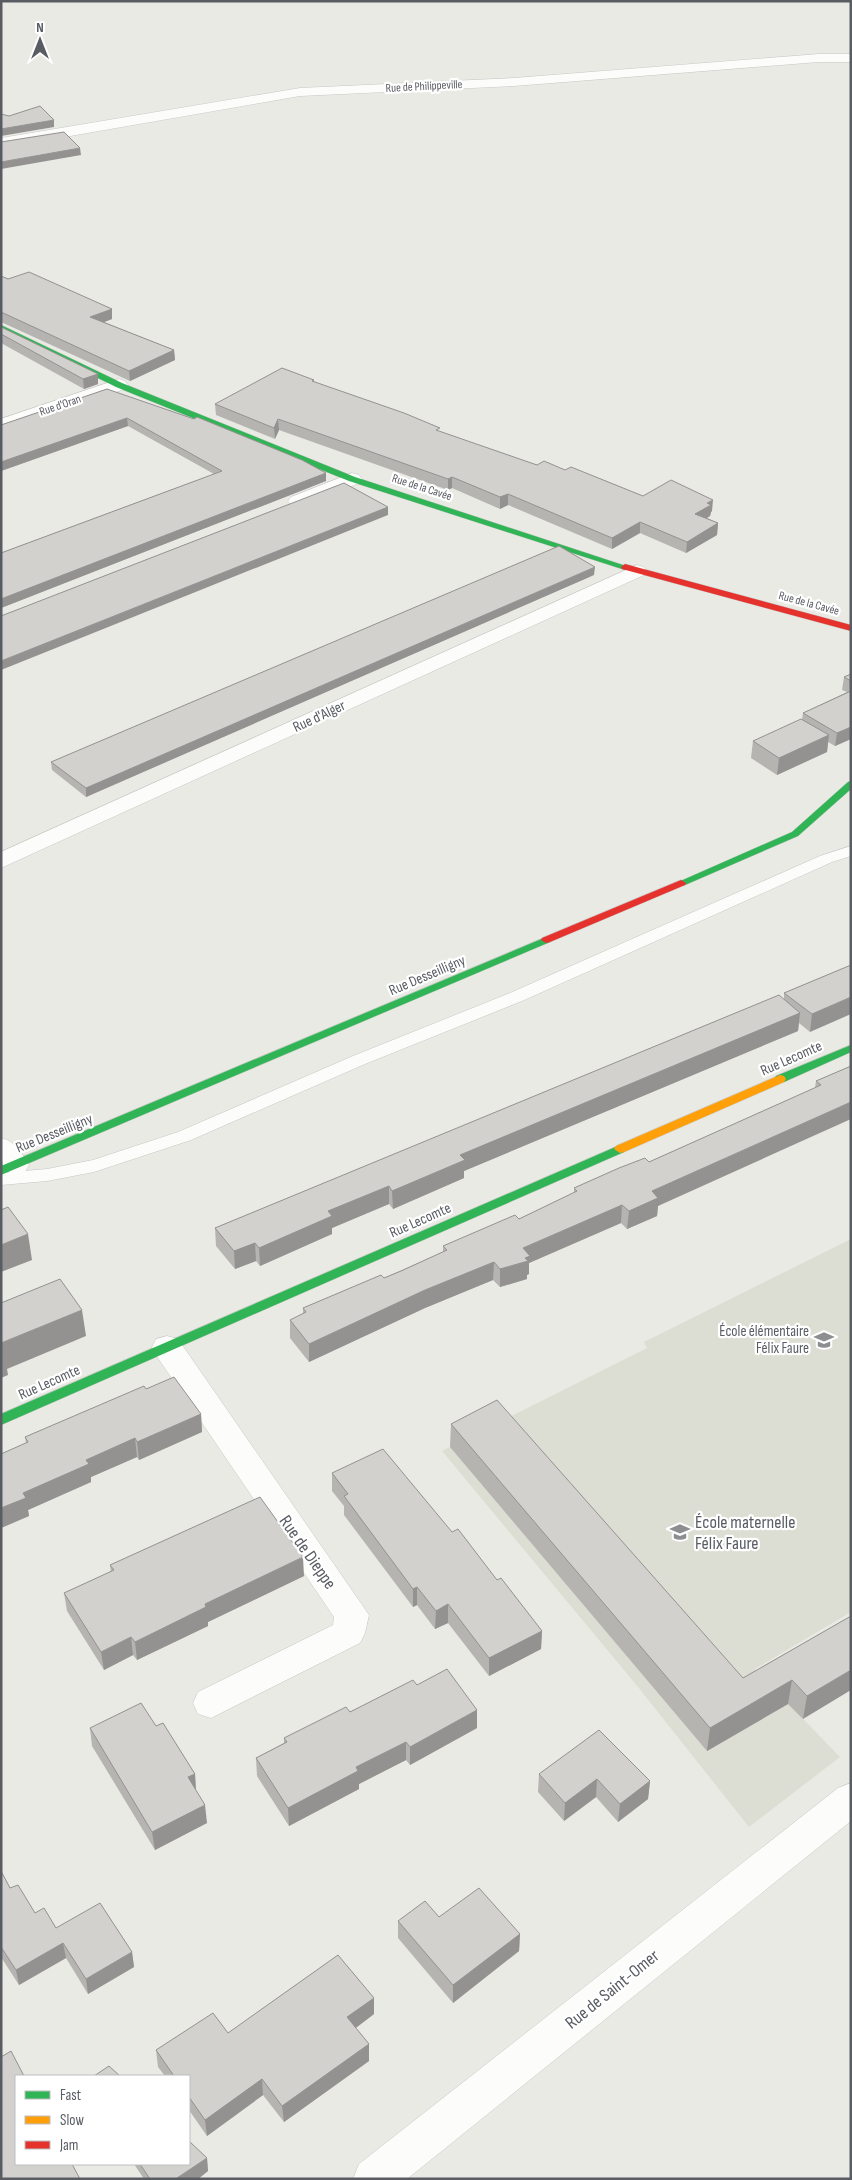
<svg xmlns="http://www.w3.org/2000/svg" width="852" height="2180" viewBox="0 0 852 2180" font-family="'Sofia Sans Condensed',sans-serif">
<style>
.education{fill:#ddded3}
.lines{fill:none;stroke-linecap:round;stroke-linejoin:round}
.lane-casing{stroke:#c6c6c5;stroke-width:1}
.street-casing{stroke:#c6c6c5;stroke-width:1}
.fast-casing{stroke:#c7c7c7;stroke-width:1}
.slow-casing{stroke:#c7c7c7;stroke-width:1}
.jam-casing{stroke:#c7c7c7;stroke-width:1}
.lane{fill:#fcfcfb;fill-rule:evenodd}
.street{fill:#fcfcfb;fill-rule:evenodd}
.fast{fill:#30b455;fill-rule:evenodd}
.slow{fill:#ff9f0a;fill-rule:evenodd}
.jam{fill:#e5322d;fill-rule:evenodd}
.wall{fill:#b5b4b1}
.shaded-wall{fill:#939290}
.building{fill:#d2d1ce;stroke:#939290}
.labels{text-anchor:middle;stroke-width:4.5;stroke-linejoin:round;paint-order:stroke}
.far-street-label{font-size:12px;fill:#595c63;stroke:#fff}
.street-label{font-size:15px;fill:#595c63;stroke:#fff}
.poi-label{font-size:15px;fill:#595c63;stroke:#fff;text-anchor:end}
.near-poi-label{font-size:18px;fill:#595c63;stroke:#fff;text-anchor:start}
.near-street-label{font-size:18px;fill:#595c63;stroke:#fff}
</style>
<rect width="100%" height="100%" fill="#eaeae4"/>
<path class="education" d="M851,1239V1612L755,1669L840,1757L749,1827L638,1687L442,1451L647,1348L644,1342Z"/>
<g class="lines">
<defs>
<path id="lane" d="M851,846V856L832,862L522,1001L365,1064L191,1140L94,1172L47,1181L1,1185V1173L47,1169L93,1160L178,1132L353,1056L510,993L820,856Z"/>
<g id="street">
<path d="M819,54H851V62H819L514,86L300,96L1,148V138L300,88L514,78Z"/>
<path d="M119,379L125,381L128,385L125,389L1,431V419Z"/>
<path d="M352,473L359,475L362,479L359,483L305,505H291L288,501L291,497Z"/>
<path d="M637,565L644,567L647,571L644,575L1,868V852Z"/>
<path d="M1,1138C15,1141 22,1153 29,1165L25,1172C0,1180 1,1158 1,1138Z"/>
<path d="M167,1336L178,1339L369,1615L365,1633L360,1643L211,1718L198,1714L193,1703L198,1692L333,1625L334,1617L156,1355L152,1347L156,1339Z"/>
<path d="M851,1783V1821L407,2179H353L359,2164L838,1788Z"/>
</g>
<g id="fast">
<path d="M1,325L122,383L355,477L629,567L625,570L622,569L349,481L116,387L1,330Z"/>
<path d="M851,781V789L798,836L685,885H677L676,883L792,832L848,782Z"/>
<path d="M546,937L551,940L550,942L1,1175V1166Z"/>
<path d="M851,1045V1052L784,1082H776L774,1079L776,1076Z"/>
<path d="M620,1145L624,1146L626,1149L624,1152L1,1425V1414Z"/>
</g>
<path id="slow" d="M780,1075L784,1076L786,1079L784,1082L624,1152L620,1153L614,1149L616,1146Z"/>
<g id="jam">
<path d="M625,564L851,625V631L622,569L621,567Z"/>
<path d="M681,880L686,883L685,885L550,942L546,943L541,940L542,938Z"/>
</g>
</defs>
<use href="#lane" class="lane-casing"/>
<use href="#street" class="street-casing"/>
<use href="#fast" class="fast-casing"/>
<use href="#slow" class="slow-casing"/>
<use href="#jam" class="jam-casing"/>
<use href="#lane" class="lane"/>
<use href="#street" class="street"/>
<use href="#fast" class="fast"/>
<use href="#slow" class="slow"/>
<use href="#jam" class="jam"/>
</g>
<g class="wall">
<path d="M1,276L112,319L104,322L174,350L175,360L130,381L1,322Z"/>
<path d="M1,327L98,374V384L84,389L1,343Z"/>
<path d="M314,380V382L440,432L537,465L565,470L643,496L712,511L711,512L710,516L707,518L718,523L717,535L686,553L640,533L612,549L508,505L500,509L452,488L448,490L279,430L275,439L216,415L215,404Z"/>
<path d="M107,389L326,481L1,608V553L214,474L128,426L1,471V425Z"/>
<path d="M594,575L86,797L52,770L51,762Z"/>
<path d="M851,674V739L835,746L828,742L827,752L777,775L751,758L753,741L802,720L803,713L847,692L842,690L844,677Z"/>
<path d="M851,965L810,1032L799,1023L798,1031L464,1171V1178L393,1209L389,1204L332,1228V1234L260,1266L256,1261L235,1269L216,1246L215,1228L784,999V993Z"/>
<path d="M851,1066L658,1206L657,1216L627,1229L621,1223L529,1263V1274L527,1275V1279L500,1287L493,1280L425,1308L309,1362L290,1338V1320L303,1314V1308L384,1278L443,1252V1246L519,1219L574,1193V1188L649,1162L815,1088L816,1081Z"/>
<path d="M146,1389L201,1414L202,1432L139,1460L137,1457L91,1477V1482L28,1510L29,1516L1,1528L26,1443L25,1437Z"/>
<path d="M451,1424L743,1678L851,1616L803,1719L788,1704L707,1751L450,1447Z"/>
<path d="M332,1473L452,1532L542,1631L541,1649L489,1676L448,1623L435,1629L417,1605L413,1607L344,1515V1506L332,1491Z"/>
<path d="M110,1565L304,1576L208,1622V1626L137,1660L133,1655L104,1670L67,1611L64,1593L111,1572Z"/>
<path d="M417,1685L477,1728L410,1765L406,1760L359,1784V1789L289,1826L257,1776L256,1758L284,1743V1738Z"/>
<path d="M156,1726L195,1774L196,1791L207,1823L155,1850L92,1746L90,1728Z"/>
<path d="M539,1774L650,1781L648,1799L618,1822L596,1797L564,1821L538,1792Z"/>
<path d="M1,1871L10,1888L35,1913L56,1928L132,1952L134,1967L88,1994L66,1958L19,1985L1,1957Z"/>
<path d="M439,1917L520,1934L519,1951L453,2003L398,1938V1921Z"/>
<path d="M374,2014L355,2028L369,2044V2061L284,2122L263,2095L207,2136L189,2110V2076H165L158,2067L156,2050L228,2033Z"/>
<path d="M207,2158L208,2171L198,2179H144L134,2164H189Z"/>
</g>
<g class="shaded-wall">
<path d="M54,120V127L1,136V129Z"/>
<path d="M80,148L81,155L1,169V162Z"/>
<path d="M112,309V319L91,327L90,317Z"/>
<path d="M174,350L175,360L130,381L129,371Z"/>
<path d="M98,374V384L84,389L83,379Z"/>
<path d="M127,418L128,426L1,471V462Z"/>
<path d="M278,419L279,430L275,439L274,428Z"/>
<path d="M326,473V481L1,608V599Z"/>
<path d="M452,477V488L448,490V479Z"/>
<path d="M508,494V505L500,509V497Z"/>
<path d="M713,500L712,511L711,512L710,516L694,525L695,514L707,503Z"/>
<path d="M388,507V515L1,670V661Z"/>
<path d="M640,522V533L612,549V538Z"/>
<path d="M718,523L717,535L686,553L687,542Z"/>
<path d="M595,567L594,575L86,797V788Z"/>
<path d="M851,727V739L835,746L837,733Z"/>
<path d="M829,735L827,752L777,775L779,758Z"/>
<path d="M851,997V1014L810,1032L812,1014Z"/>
<path d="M800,1013L798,1031L464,1171V1178L393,1209L392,1191L460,1155Z"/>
<path d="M851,1102V1119L658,1206L657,1216L627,1229L629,1211L652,1191Z"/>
<path d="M389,1186V1204L332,1228V1234L260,1266L259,1248L328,1211Z"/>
<path d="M622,1205L621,1223L529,1263V1274L527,1275V1279L500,1287V1269L523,1248Z"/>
<path d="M28,1234L32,1260L1,1272V1245Z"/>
<path d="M255,1243L256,1261L235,1269L234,1251Z"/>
<path d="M494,1262L493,1280L425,1308L309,1362V1344L425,1290Z"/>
<path d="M82,1310L86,1336L7,1369L8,1375L1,1378V1343Z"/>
<path d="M201,1414L202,1432L139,1460L137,1442Z"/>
<path d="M135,1438L137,1457L91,1477V1482L28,1510L29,1516L1,1528V1508L23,1493L86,1460Z"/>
<path d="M303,1557L304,1576L208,1622V1626L137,1660L135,1642L205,1604Z"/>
<path d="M417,1587V1605L413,1607V1589Z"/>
<path d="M448,1604V1623L435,1629L436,1611Z"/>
<path d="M542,1631L541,1649L489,1676V1658Z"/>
<path d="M131,1637L133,1655L104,1670L101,1652Z"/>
<path d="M851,1670V1690L803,1719L807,1696Z"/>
<path d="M792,1680L788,1704L707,1751L710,1728Z"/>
<path d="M477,1710V1728L410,1765V1747Z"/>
<path d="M406,1742V1760L359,1784V1789L289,1826L288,1808L356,1767Z"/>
<path d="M195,1774L196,1792L188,1777Z"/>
<path d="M597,1779L596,1797L564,1821L565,1803Z"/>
<path d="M650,1781L648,1799L618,1822L620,1804Z"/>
<path d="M205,1805L207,1823L155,1850L152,1832Z"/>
<path d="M520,1934L519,1951L453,2003V1985Z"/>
<path d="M63,1943L66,1958L19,1985L16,1970Z"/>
<path d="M132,1952L134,1967L88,1994L86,1979Z"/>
<path d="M374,1998V2014L348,2034L347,2017Z"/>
<path d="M369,2044V2061L284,2122L282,2106Z"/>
<path d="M262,2079L263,2095L207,2136L205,2120Z"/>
<path d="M207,2158L208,2171L198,2179H177V2178Z"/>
</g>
<g class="building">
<path d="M40,106L54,120L1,129V114L9,116Z"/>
<path d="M64,132L80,148L1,162V142Z"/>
<path d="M29,272L112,309L90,317L174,350L129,371L1,312V276L8,279Z"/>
<path d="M1,327L98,374L83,379L1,334Z"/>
<path d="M282,368L314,380L312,381L404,413L440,428L436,430L537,465L544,461L565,470L571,467L643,496L671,480L713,500L707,503L711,505L695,514L718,523L687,542L640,522L612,538L508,494L500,497L452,477L448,479L278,419L274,428L215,404Z"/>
<path d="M107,389L194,419L197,417L302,460L326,473L1,599V553L222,471L127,418L1,462V425Z"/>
<path d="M344,483L388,507L1,661V616Z"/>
<path d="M559,546L595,567L86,788L51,762Z"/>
<path d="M851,674V681L844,677Z"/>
<path d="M851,691V727L837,733L803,713Z"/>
<path d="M801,719L829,735L779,758L753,741Z"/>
<path d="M851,965V997L812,1014L784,993Z"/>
<path d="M779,995L800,1013L460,1155L465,1160L392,1191L389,1186L328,1211L332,1216L259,1248L255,1243L234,1251L215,1228Z"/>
<path d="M851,1066V1102L652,1191L658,1198L629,1211L622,1205L523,1248L530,1256L525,1258L528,1261L500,1269L494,1262L425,1290L309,1344L290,1320L306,1312L303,1308L381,1275L384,1278L401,1271L447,1250L443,1246L515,1215L519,1219L577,1191L574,1188L619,1168L645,1158L649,1162L821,1085L816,1081Z"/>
<path d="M8,1207L28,1234L1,1245V1210Z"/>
<path d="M60,1279L82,1310L1,1343V1303Z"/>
<path d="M174,1377L201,1414L137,1442L135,1438L86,1460L89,1464L23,1493L26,1498L1,1508V1454L28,1442L25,1437L144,1386L146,1389Z"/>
<path d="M497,1400L743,1678L851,1616V1670L807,1696L792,1680L710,1728L451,1424Z"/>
<path d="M383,1449L452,1532L458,1529L497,1580L501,1578L542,1631L489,1658L448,1604L436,1611L417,1587L413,1589L344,1496L348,1494L332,1473Z"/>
<path d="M260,1497L303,1557L205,1604L206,1607L135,1642L131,1637L101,1652L64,1593L114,1570L110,1565Z"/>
<path d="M447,1669L477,1710L410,1747L406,1742L356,1767L358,1771L288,1808L256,1758L287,1742L284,1738L346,1707L350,1712L413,1680L417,1685Z"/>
<path d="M141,1703L156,1726L163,1723L195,1774L188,1777L205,1805L152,1832L90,1728Z"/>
<path d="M599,1730L650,1781L620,1804L597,1779L565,1803L539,1774Z"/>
<path d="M1,1871L10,1888L18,1885L35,1913L44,1908L56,1928L100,1903L132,1952L86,1979L63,1943L16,1970L1,1947Z"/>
<path d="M479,1888L520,1934L453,1985L398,1921L425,1901L439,1917Z"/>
<path d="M338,1955L374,1998L347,2017L369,2044L282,2106L262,2079L205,2120L189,2097V2076H174L156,2050L213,2013L228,2033Z"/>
<path d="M11,2051L24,2076H16V2164H72L80,2179H1V2057Z"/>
<path d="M109,2066L120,2076H94Z"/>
<path d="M189,2141L207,2158L177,2178V2179H150L140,2164H189Z"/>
</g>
<defs>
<symbol id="school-bare" viewBox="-9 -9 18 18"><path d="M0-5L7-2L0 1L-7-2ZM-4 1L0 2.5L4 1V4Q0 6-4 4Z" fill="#8c8e90" stroke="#fff" stroke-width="2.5" paint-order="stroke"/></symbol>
</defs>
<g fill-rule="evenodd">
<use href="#school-bare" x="810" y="1326" width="28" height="28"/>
<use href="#school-bare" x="666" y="1518" width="28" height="28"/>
</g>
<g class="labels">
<g class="far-street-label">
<text transform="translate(424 86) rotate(-3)" y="4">Rue de Philippeville</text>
<text transform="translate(60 405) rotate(-19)" y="4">Rue d'Oran</text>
<text transform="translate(422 487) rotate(18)" y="4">Rue de la Cavée</text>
<text transform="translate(809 603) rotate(15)" y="4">Rue de la Cavée</text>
</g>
<g class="street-label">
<text transform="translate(319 716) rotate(-25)" y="5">Rue d'Alger</text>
<text transform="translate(427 975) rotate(-23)" y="5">Rue Desseilligny</text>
<text transform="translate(791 1058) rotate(-24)" y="5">Rue Lecomte</text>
<text transform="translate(54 1133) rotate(-22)" y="5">Rue Desseilligny</text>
<text transform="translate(420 1220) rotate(-24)" y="5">Rue Lecomte</text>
<text transform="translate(49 1382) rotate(-24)" y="5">Rue Lecomte</text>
</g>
<g class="poi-label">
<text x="809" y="1336">École élémentaire<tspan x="809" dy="17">Félix Faure</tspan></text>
</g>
<g class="near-poi-label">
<text x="695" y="1528">École maternelle<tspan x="695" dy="21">Félix Faure</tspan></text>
</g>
<g class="near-street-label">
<text transform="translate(308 1552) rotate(55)" y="6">Rue de Dieppe</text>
<text transform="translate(612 1989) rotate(-39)" y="6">Rue de Saint-Omer</text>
</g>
</g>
<rect width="852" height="2180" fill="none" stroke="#595c63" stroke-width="5"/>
<rect x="15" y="2075" width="175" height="90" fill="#ffffff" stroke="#bdbec1"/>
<rect x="25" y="2091" width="25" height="8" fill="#30b455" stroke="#bdbec1"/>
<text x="60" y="2100" font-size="15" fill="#595c63">Fast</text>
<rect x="25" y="2116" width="25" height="8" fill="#ff9f0a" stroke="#bdbec1"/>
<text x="60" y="2125" font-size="15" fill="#595c63">Slow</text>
<rect x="25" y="2141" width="25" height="8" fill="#e5322d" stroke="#bdbec1"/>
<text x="60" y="2150" font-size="15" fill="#595c63">Jam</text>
<g transform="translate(40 40)" stroke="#ffffff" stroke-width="4" paint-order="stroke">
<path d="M0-4L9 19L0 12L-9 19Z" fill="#595c63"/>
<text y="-8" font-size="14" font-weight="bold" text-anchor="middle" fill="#595c63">N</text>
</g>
</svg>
